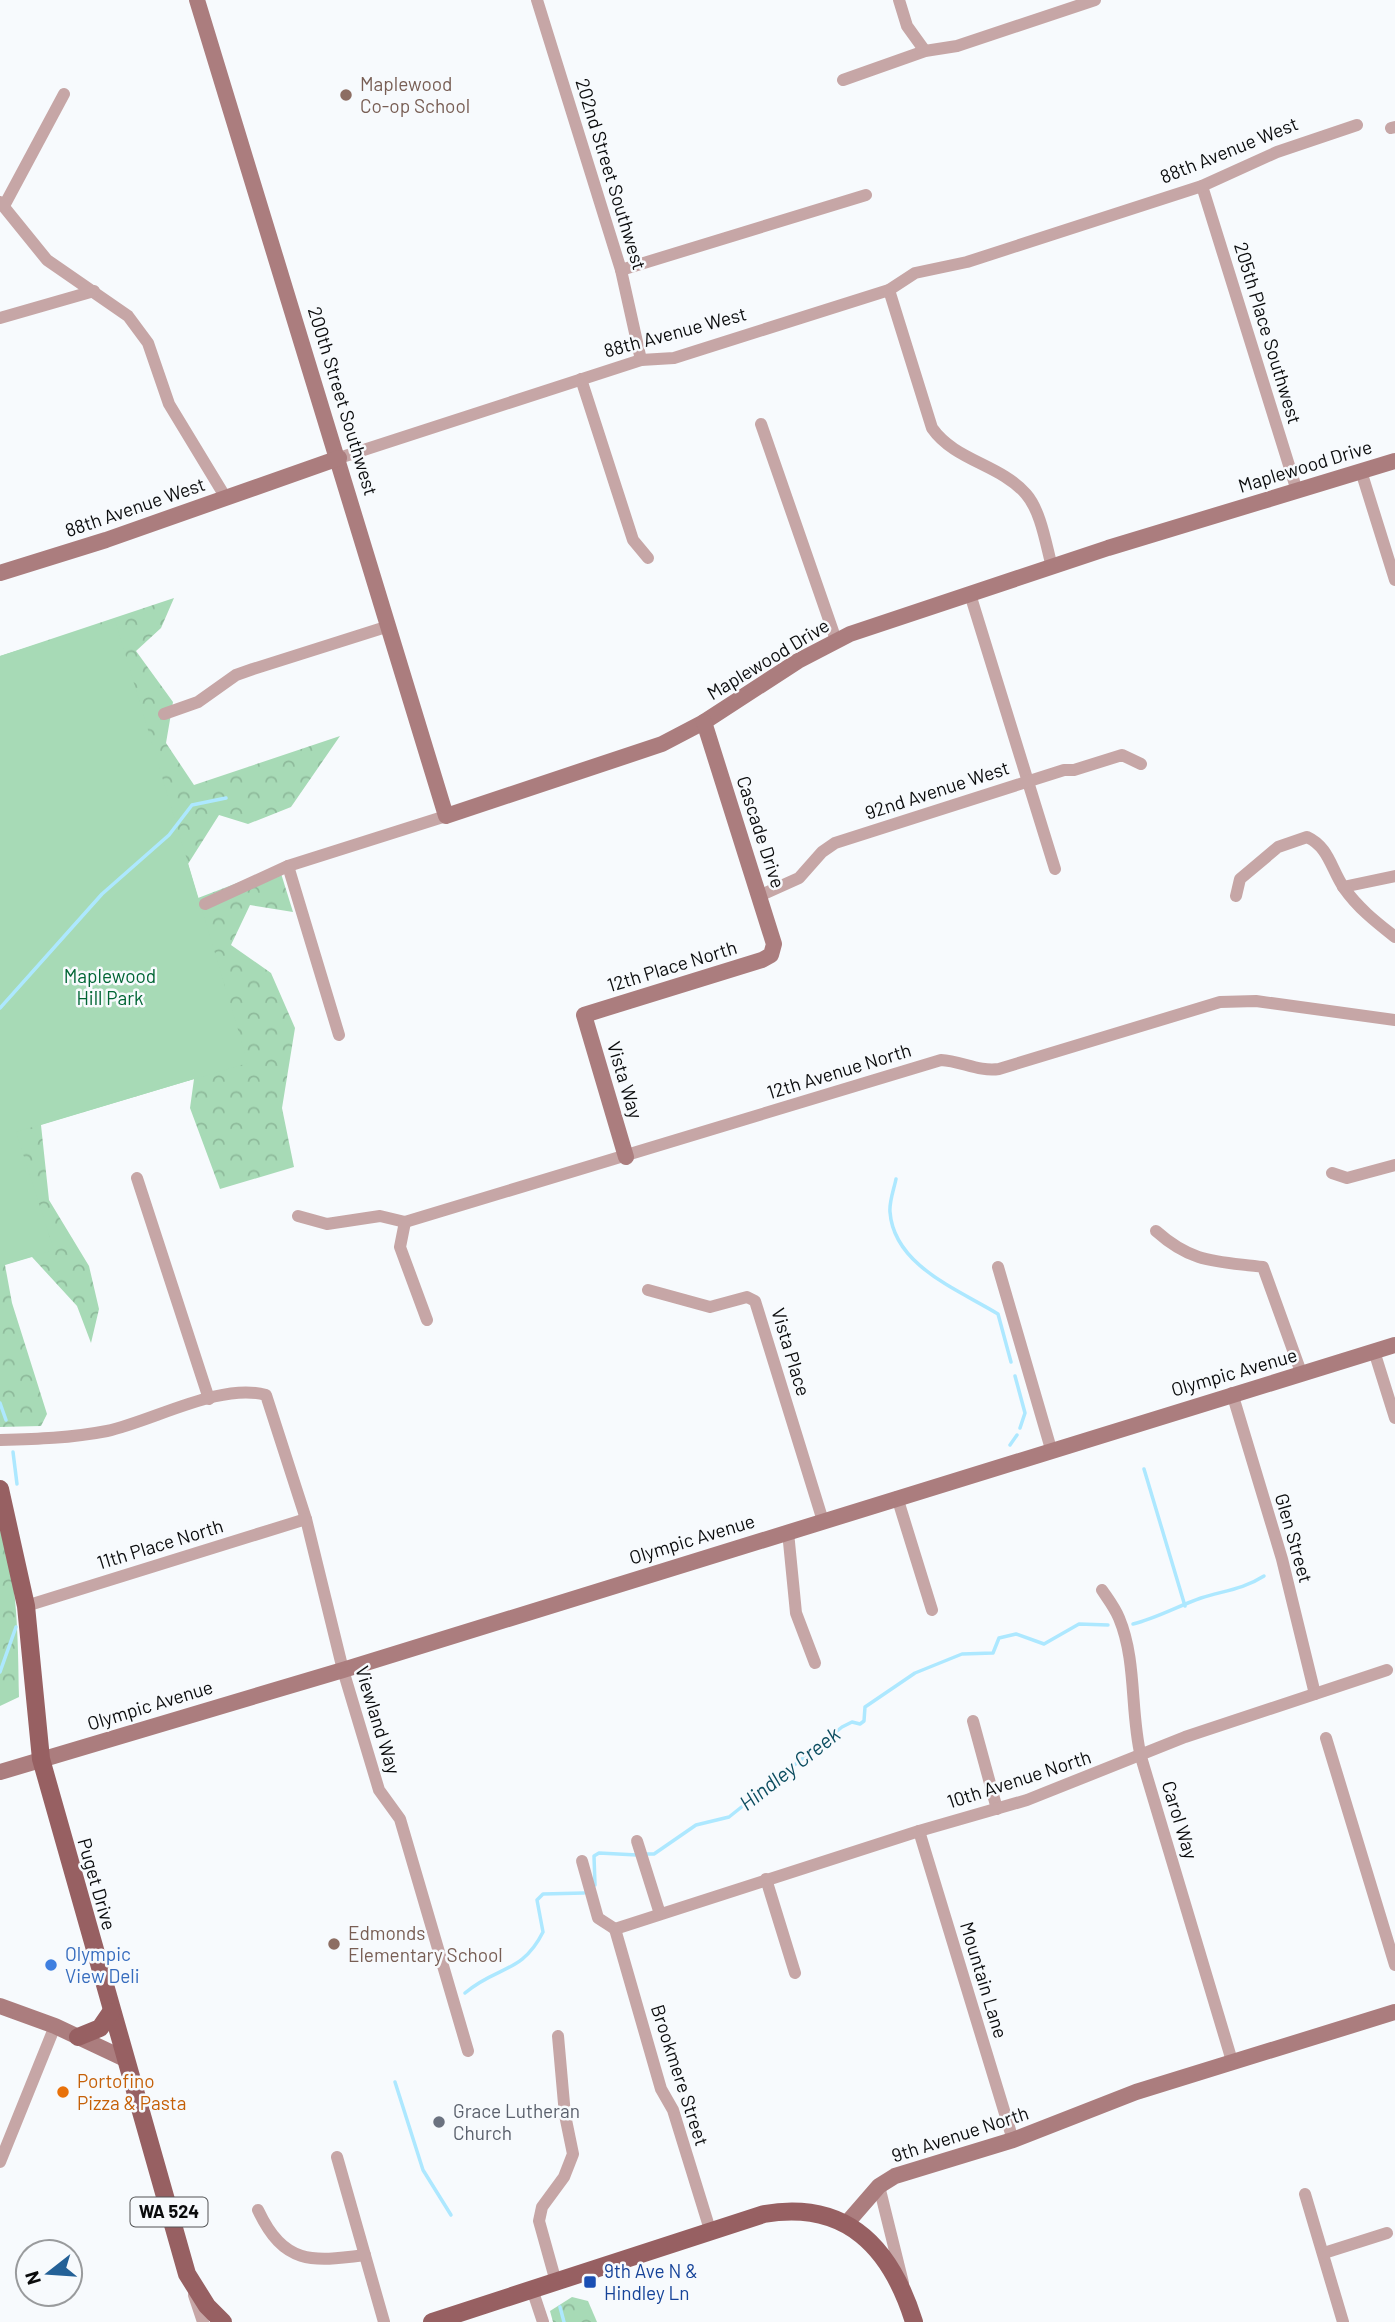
<svg xmlns="http://www.w3.org/2000/svg" width="1395" height="2322" viewBox="0 0 1395 2322" font-family="Barlow,sans-serif">
<style>
.forest{fill:url(#forest-crowns)}
.green{fill:#a7dab6}
.lines{fill:none;stroke-linecap:round;stroke-linejoin:round}
.stream{stroke:#ade8ff;stroke-width:3.5}
.street{stroke:#c6a6a6;stroke-width:12}
.secondary{stroke:#ab7d7e;stroke-width:16}
.primary{stroke:#976062;stroke-width:18}
.education-dot{fill:#8d6e63;stroke:#f7fafd;stroke-width:2.5}
.shop-dot{fill:#3f7fe0;stroke:#f7fafd;stroke-width:2.5}
.food-dot{fill:#e8710a;stroke:#f7fafd;stroke-width:2.5}
.worship-dot{fill:#6b7280;stroke:#f7fafd;stroke-width:2.5}
.transit-dot{fill:#1a4fb4;stroke:#f7fafd;stroke-width:2.5}
.labels{text-anchor:middle;stroke-width:5;stroke-linejoin:round;paint-order:stroke}
.shield{fill:#f7fafd;stroke:#525355;stroke-width:2}
.shield-label{font-size:18px;font-weight:bold;fill:#0b0c0d}
.education-label{font-size:19px;fill:#785e54;stroke:#f7fafd;text-anchor:start}
.street-label{font-size:19px;fill:#0b0c0d;stroke:#f7fafd}
.park-label{font-size:19px;fill:#006534;stroke:#f7fafd}
.shop-label{font-size:19px;fill:#366cbe;stroke:#f7fafd;text-anchor:start}
.food-label{font-size:19px;fill:#c56008;stroke:#f7fafd;text-anchor:start}
.worship-label{font-size:19px;fill:#5b616d;stroke:#f7fafd;text-anchor:start}
.transit-label{font-size:19px;fill:#164399;stroke:#f7fafd;text-anchor:start}
.water-label{font-size:21px;font-style:italic;fill:#0d4e61;stroke:#f7fafd}
</style>
<defs>
<pattern id="forest-crowns" width="20" height="18" patternUnits="userSpaceOnUse" patternTransform="scale(1.75)"><rect width="20" height="18" fill="#a7dab6"/><path d="M2 6a3 3 0 1 1 6 0M12 15a3 3 0 1 1 6 0" fill="none" stroke="#8eba9b"/></pattern>
</defs>
<rect width="100%" height="100%" fill="#f7fafd"/>
<g class="forest">
<path d="M174,598L161,628L136,651L173,702L166,743L194,785L340,736L291,807L248,824L219,815L188,864L198,898L279,867L293,912L250,905L231,945L271,973L295,1028L282,1108L294,1167L220,1189L190,1108L194,1079L41,1125L49,1200L89,1266L99,1309L91,1343L77,1306L32,1257L5,1265L12,1303L47,1414L41,1426L0,1427V656Z"/>
<path d="M0,1522C18,1579 18,1638 19,1697L0,1706Z"/>
<path d="M572,2297L588,2301L597,2322H553L550,2311Z"/>
</g>
<path class="green" d="M115,620L248,1063L16,1132L54,1250L0,1266V656Z"/>
<g class="lines">
<g class="stream">
<path d="M0,1008L102,894L169,835L192,805L226,798"/>
<path d="M896,1179C894,1189 889,1202 890,1212C894,1266 959,1290 998,1314L1011,1362"/>
<path d="M1015,1376L1025,1413L1020,1428"/>
<path d="M0,1403L6,1420"/>
<path d="M1010,1445L1017,1435"/>
<path d="M13,1452L17,1484"/>
<path d="M1144,1469L1185,1606"/>
<path d="M1133,1624C1157,1618 1178,1606 1201,1598C1223,1591 1244,1589 1264,1576"/>
<path d="M0,1672L16,1627"/>
<path d="M647,1854H654L696,1825L729,1817L842,1727L852,1722L860,1724L864,1721L865,1707L915,1673L962,1654L993,1653L999,1638L1016,1634L1044,1644L1079,1624L1108,1625"/>
<path d="M595,1885L594,1856L599,1853L637,1855"/>
<path d="M465,1993C496,1966 522,1974 543,1932L537,1900L543,1894L584,1893"/>
<path d="M395,2082L423,2170L451,2215"/>
<path d="M560,2307L564,2322"/>
</g>
<g class="street">
<path d="M537,0L621,270L641,360"/>
<path d="M899,0L907,26L925,51"/>
<path d="M843,80L925,51L957,46L1095,0"/>
<path d="M1391,128L1395,127"/>
<path d="M1202,186L1297,491"/>
<path d="M0,202L47,260L128,316L148,343L169,404L226,498"/>
<path d="M4,206L64,94"/>
<path d="M621,270L866,195"/>
<path d="M889,290L932,428C955,461 1000,464 1026,494C1041,511 1046,545 1052,567"/>
<path d="M0,318L94,291"/>
<path d="M581,379L633,540L648,558"/>
<path d="M761,424L836,640"/>
<path d="M339,458L641,360L674,358L889,290L915,273L967,262L1202,186L1277,152L1357,125"/>
<path d="M1361,471L1395,580"/>
<path d="M970,594L1055,869"/>
<path d="M164,714L198,702L236,675L253,669L389,626"/>
<path d="M288,866L339,1035"/>
<path d="M1343,887L1395,876"/>
<path d="M759,896L799,878L822,852L835,843L1064,770H1074L1122,755L1141,764"/>
<path d="M1236,896L1240,879L1278,847L1307,837C1329,847 1331,869 1344,888C1358,908 1376,922 1395,937"/>
<path d="M205,904L288,866L446,816"/>
<path d="M1332,1173L1347,1178L1395,1165"/>
<path d="M137,1178L209,1399"/>
<path d="M298,1216L327,1224L380,1216L405,1222L941,1060C961,1061 979,1072 999,1069L1220,1002L1256,1001L1395,1020"/>
<path d="M405,1222L400,1247L427,1320"/>
<path d="M1156,1231C1193,1264 1217,1261 1263,1267L1302,1375"/>
<path d="M998,1267L1051,1449"/>
<path d="M648,1290L710,1307L747,1297L755,1301L823,1521"/>
<path d="M1374,1351L1395,1418"/>
<path d="M1232,1393L1282,1559L1315,1694"/>
<path d="M0,1440C36,1439 71,1438 107,1431C153,1421 221,1382 266,1395L306,1519L343,1670L379,1790L400,1819L468,2051"/>
<path d="M897,1497L932,1610"/>
<path d="M788,1532L796,1613L815,1663"/>
<path d="M1102,1590C1108,1599 1115,1608 1119,1618C1137,1661 1130,1712 1141,1757L1232,2061"/>
<path d="M26,1606L306,1519"/>
<path d="M973,1721L997,1809"/>
<path d="M1326,1738L1395,1965"/>
<path d="M919,1831L1013,2140"/>
<path d="M637,1841L660,1914"/>
<path d="M582,1861L598,1918L615,1929"/>
<path d="M766,1879L795,1973"/>
<path d="M615,1929L919,1831L1027,1800L1185,1737L1387,1670"/>
<path d="M615,1929L661,2089L673,2110L711,2233"/>
<path d="M337,2157L384,2322"/>
<path d="M0,2162L55,2026"/>
<path d="M879,2186L903,2283"/>
<path d="M1305,2194L1343,2322"/>
<path d="M258,2210C284,2265 311,2262 365,2255"/>
<path d="M1324,2253L1387,2233"/>
<path d="M556,2282L539,2221L542,2207L564,2177L573,2154L565,2115L558,2036"/>
<path d="M532,2289L543,2322"/>
<path d="M194,2295L203,2322"/>
</g>
<g class="secondary">
<path d="M197,0L446,816L662,744L704,722L798,661L850,634L1108,548L1395,461"/>
<path d="M0,573L106,540L339,458"/>
<path d="M626,1157L584,1015L762,960L771,955L774,944L704,722"/>
<path d="M0,1772L343,1670L1395,1345"/>
<path d="M0,2006L55,2026L125,2059"/>
<path d="M846,2224L879,2186L895,2176L1013,2140L1136,2092L1395,2012"/>
</g>
<g class="primary">
<path d="M0,1489L26,1606L41,1759L187,2274L207,2306L223,2322"/>
<path d="M78,2037L100,2028L111,2012"/>
<path d="M432,2322L764,2214C847,2200 891,2248 914,2322"/>
</g>
</g>
<g class="education-dot">
<circle cx="346" cy="95" r="7"/>
<circle cx="334" cy="1944" r="7"/>
</g>
<circle class="shop-dot" cx="51" cy="1965" r="7"/>
<circle class="food-dot" cx="63" cy="2092" r="7"/>
<circle class="worship-dot" cx="439" cy="2122" r="7"/>
<rect class="transit-dot" x="583" y="2275" width="14" height="14" rx="3.5"/>
<g class="labels">
<rect class="shield" x="130.5" y="2197.5" width="77" height="29" rx="5"/>
<g class="shield-label">
<text x="169" y="2218">WA 524</text>
</g>
<g class="education-label">
<text x="360" y="91">Maplewood<tspan x="360" dy="22">Co-op School</tspan></text>
<text x="348" y="1940">Edmonds<tspan x="348" dy="22">Elementary School</tspan></text>
</g>
<g class="street-label">
<text transform="translate(1229 150) rotate(-22)" y="7">88th Avenue West</text>
<text transform="translate(611 174) rotate(73)" y="7">202nd Street Southwest</text>
<text transform="translate(675 332) rotate(-15)" y="7">88th Avenue West</text>
<text transform="translate(1268 333) rotate(73)" y="7">205th Place Southwest</text>
<text transform="translate(343 401) rotate(73)" y="7">200th Street Southwest</text>
<text transform="translate(1305 466) rotate(-17)" y="7">Maplewood Drive</text>
<text transform="translate(135 507) rotate(-19)" y="7">88th Avenue West</text>
<text transform="translate(768 659) rotate(-31)" y="7">Maplewood Drive</text>
<text transform="translate(937 790) rotate(-18)" y="7">92nd Avenue West</text>
<text transform="translate(761 832) rotate(72)" y="7">Cascade Drive</text>
<text transform="translate(672 966) rotate(-17)" y="7">12th Place North</text>
<text transform="translate(839 1071) rotate(-17)" y="7">12th Avenue North</text>
<text transform="translate(625 1080) rotate(73)" y="7">Vista Way</text>
<text transform="translate(791 1352) rotate(73)" y="7">Vista Place</text>
<text transform="translate(1234 1372) rotate(-16)" y="7">Olympic Avenue</text>
<text transform="translate(1294 1538) rotate(74)" y="7">Glen Street</text>
<text transform="translate(692 1539) rotate(-17)" y="7">Olympic Avenue</text>
<text transform="translate(160 1544) rotate(-17)" y="7">11th Place North</text>
<text transform="translate(150 1705) rotate(-17)" y="7">Olympic Avenue</text>
<text transform="translate(378 1720) rotate(73)" y="7">Viewland Way</text>
<text transform="translate(1019 1779) rotate(-18)" y="7">10th Avenue North</text>
<text transform="translate(1180 1820) rotate(73)" y="7">Carol Way</text>
<text transform="translate(97 1884) rotate(74)" y="7">Puget Drive</text>
<text transform="translate(984 1980) rotate(73)" y="7">Mountain Lane</text>
<text transform="translate(680 2075) rotate(72)" y="7">Brookmere Street</text>
<text transform="translate(960 2134) rotate(-18)" y="7">9th Avenue North</text>
</g>
<g class="park-label">
<text x="110" y="983">Maplewood<tspan x="110" dy="22">Hill Park</tspan></text>
</g>
<g class="shop-label">
<text x="65" y="1961">Olympic<tspan x="65" dy="22">View Deli</tspan></text>
</g>
<g class="food-label">
<text x="77" y="2088">Portofino<tspan x="77" dy="22">Pizza &amp; Pasta</tspan></text>
</g>
<g class="worship-label">
<text x="453" y="2118">Grace Lutheran<tspan x="453" dy="22">Church</tspan></text>
</g>
<g class="transit-label">
<text x="604" y="2278">9th Ave N &amp;<tspan x="604" dy="22">Hindley Ln</tspan></text>
</g>
<g class="water-label">
<text transform="translate(790 1769) rotate(-38)" y="7">Hindley Creek</text>
</g>
</g>
<g transform="translate(49 2273) rotate(253)"><circle r="33" fill="#f7fafd" stroke="#999b9d" stroke-width="2"/>
<path d="M0-5L12 26L0 18L-12 26Z" fill="#246197"/>
<text y="-10" font-size="19" font-weight="bold" text-anchor="middle" fill="#0b0c0d">N</text>
</g>
</svg>
